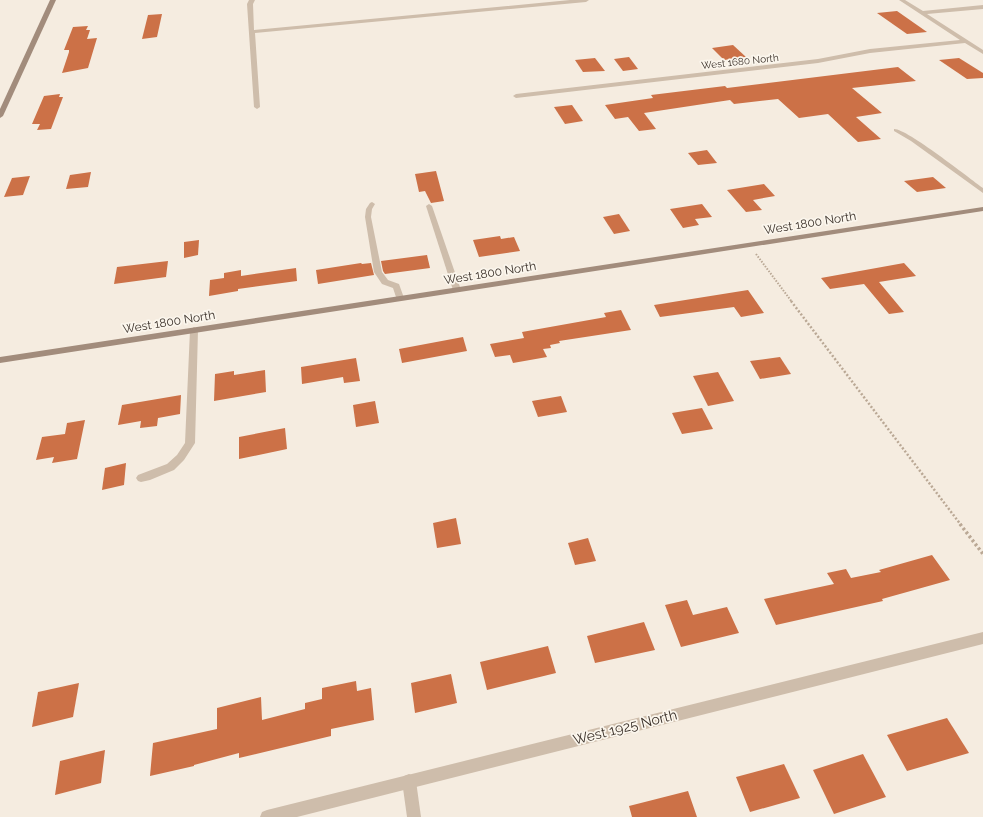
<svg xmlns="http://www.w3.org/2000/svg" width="983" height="817" viewBox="0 0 983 817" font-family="Raleway,sans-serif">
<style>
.building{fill:#cc7147}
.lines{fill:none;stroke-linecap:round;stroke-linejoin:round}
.path-far2{stroke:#baa895;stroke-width:2;stroke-dasharray:1.5 1.5;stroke-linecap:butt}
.path-far1{stroke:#baa895;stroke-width:2.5;stroke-dasharray:2 2;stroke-linecap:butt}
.path{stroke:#baa895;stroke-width:3.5;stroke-dasharray:2.5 2.5;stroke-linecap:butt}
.service{fill:#cebdab;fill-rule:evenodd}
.minor{fill:#cebdab;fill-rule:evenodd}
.secondary{fill:#a28c7c;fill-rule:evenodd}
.labels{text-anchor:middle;stroke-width:3.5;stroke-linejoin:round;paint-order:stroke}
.far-street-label{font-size:10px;fill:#3b312a;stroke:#fbf6ed}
.street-label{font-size:12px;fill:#3b312a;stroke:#fbf6ed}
.near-street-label{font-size:14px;fill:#3b312a;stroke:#fbf6ed}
</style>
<rect width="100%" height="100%" fill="#f5ece0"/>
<g class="building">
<path d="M897,11L927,32L907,34L877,13Z"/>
<path d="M162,14L157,37L142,39L148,15Z"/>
<path d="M88,26L86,30H90L87,39L97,38L88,68L62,73L69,52V50H64L73,27Z"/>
<path d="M733,45L746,57L724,60L712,48Z"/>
<path d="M629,57L638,69L623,71L614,59Z"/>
<path d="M595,58L605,71L583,72L575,60Z"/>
<path d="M959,58L983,73V78L967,79L939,60Z"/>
<path d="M898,67L916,81L852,88L882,113L856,117L881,139L858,142L828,114L799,118L778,99L734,104L730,100L644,113L656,129L639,131L628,117L615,119L605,105L653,98L651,95L725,86L727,88Z"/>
<path d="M60,94L59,97H63L51,129L37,130L40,124H32L44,96Z"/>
<path d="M572,105L583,121L565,124L554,107Z"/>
<path d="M707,150L717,163L698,165L688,153Z"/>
<path d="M436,171L444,201L431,203L425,191L419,192L415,174Z"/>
<path d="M91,172L88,187L66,189L70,175Z"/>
<path d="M30,176L23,195L4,197L12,178Z"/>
<path d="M933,177L946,188L917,192L904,181Z"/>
<path d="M764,184L775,196L753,200L762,210L746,212L727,190Z"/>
<path d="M702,204L712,217L695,219L699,225L683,228L670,209Z"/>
<path d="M619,214L630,231L614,234L603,217Z"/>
<path d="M500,236L501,239L514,237L520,251L479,257L473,240Z"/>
<path d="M199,240L198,255L184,258V242Z"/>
<path d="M427,255L430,268L385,274L383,271L381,261Z"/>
<path d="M168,261L166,277L114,284L117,267Z"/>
<path d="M361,263L362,264L371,263L374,275L318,284L316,270Z"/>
<path d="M904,263L916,276L879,282L904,312L889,314L864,284L830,289L821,278Z"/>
<path d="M296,268L297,281L238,289V291L209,296L210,280L224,278V273L241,270V276Z"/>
<path d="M748,290L764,313L741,317L734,307L660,317L654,305Z"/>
<path d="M621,310L631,330L559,341L560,343L550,345L551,348L543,349L547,357L513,363L510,355L495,357L490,344L524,338L522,332L606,317L604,313Z"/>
<path d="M463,337L467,351L402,363L399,349Z"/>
<path d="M780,357L791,374L760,379L750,361Z"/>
<path d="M356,358L360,381L344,383L343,377L302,384L301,367Z"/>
<path d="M265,370L266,392L214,401L215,374L234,371V375Z"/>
<path d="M718,372L734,401L708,406L693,376Z"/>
<path d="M181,395L180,414L158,418L157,426L140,428L141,421L118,425L122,405Z"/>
<path d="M561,396L567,412L538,417L532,401Z"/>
<path d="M375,401L379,423L356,427L353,405Z"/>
<path d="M702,408L713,429L682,434L672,413Z"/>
<path d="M85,420L77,459L52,463L54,457L36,460L42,437L65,434L67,423Z"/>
<path d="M285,428L287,449L239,459V437Z"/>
<path d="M126,463L124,485L102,490L105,468Z"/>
<path d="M456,518L461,544L437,548L433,523Z"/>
<path d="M588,538L596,561L575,565L568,543Z"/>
<path d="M932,555L950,580L882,599L883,601L776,625L764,599L834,584L827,573L846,569L851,578L881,572L879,570Z"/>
<path d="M687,600L693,615L727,607L739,633L681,647L665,605Z"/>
<path d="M644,622L655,650L595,663L587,636Z"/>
<path d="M548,646L556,673L487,690L480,662Z"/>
<path d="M451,674L457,703L415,713L411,683Z"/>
<path d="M356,681L357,691L371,688L374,720L331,729V736L239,758V753L194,765V766L150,776L153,743L217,729V708L261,697L262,720L305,709V703L322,699V688Z"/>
<path d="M79,683L73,717L32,727L38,692Z"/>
<path d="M947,718L969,753L907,771L887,735Z"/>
<path d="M105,750L101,783L55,795L60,761Z"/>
<path d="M863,754L886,797L834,814L813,770Z"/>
<path d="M784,764L800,798L750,812L736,777Z"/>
<path d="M688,791L697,817H632L629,806Z"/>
</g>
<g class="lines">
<path class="path-far2" d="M756,254L792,302"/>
<path class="path-far1" d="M791,301L961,525"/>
<path class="path" d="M960,524L983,554"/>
<g class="service">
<path d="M894,129C906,128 969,178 983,188V193L911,141L894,131Z"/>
<path d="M372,202L375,204L372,209L371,217L382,272L388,280L399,284L404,298L403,300H397L393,288L382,284L374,272L365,217L366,209L370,203Z"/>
<path d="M429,204L432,206L461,290L460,292H454L453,290L426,206Z"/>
<path d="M194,327L198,330L195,443L184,460L174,470L150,480L141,482L138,481L136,478L138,475L167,464L177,455L185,443L190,330Z"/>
<path d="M409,774L414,776L416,781L421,817H407L402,781L404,776Z"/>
</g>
<g class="minor">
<path d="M249,0H255L253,4L254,30L570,0H589L586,2L255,33L260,107L257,109L254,107L247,4Z"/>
<path d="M899,0H905L923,11L983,5V9L927,14L983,50V54L965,43L870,53L818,63L516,98L513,96L516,94L818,59L870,49L960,40Z"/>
<path d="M983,632V644L297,817H260L262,812L267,810Z"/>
</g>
<g class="secondary">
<path d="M50,0H56L3,116L0,118V109Z"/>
<path d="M983,207V211L0,363V357Z"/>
</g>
</g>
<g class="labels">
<g class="far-street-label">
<text transform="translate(740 61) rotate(-6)" y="4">West 1680 North</text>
</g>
<g class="street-label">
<text transform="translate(810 223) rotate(-9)" y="4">West 1800 North</text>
<text transform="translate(490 273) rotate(-9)" y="4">West 1800 North</text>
<text transform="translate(169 322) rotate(-9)" y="4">West 1800 North</text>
</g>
<g class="near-street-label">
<text transform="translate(625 727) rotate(-14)" y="5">West 1925 North</text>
</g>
</g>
</svg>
